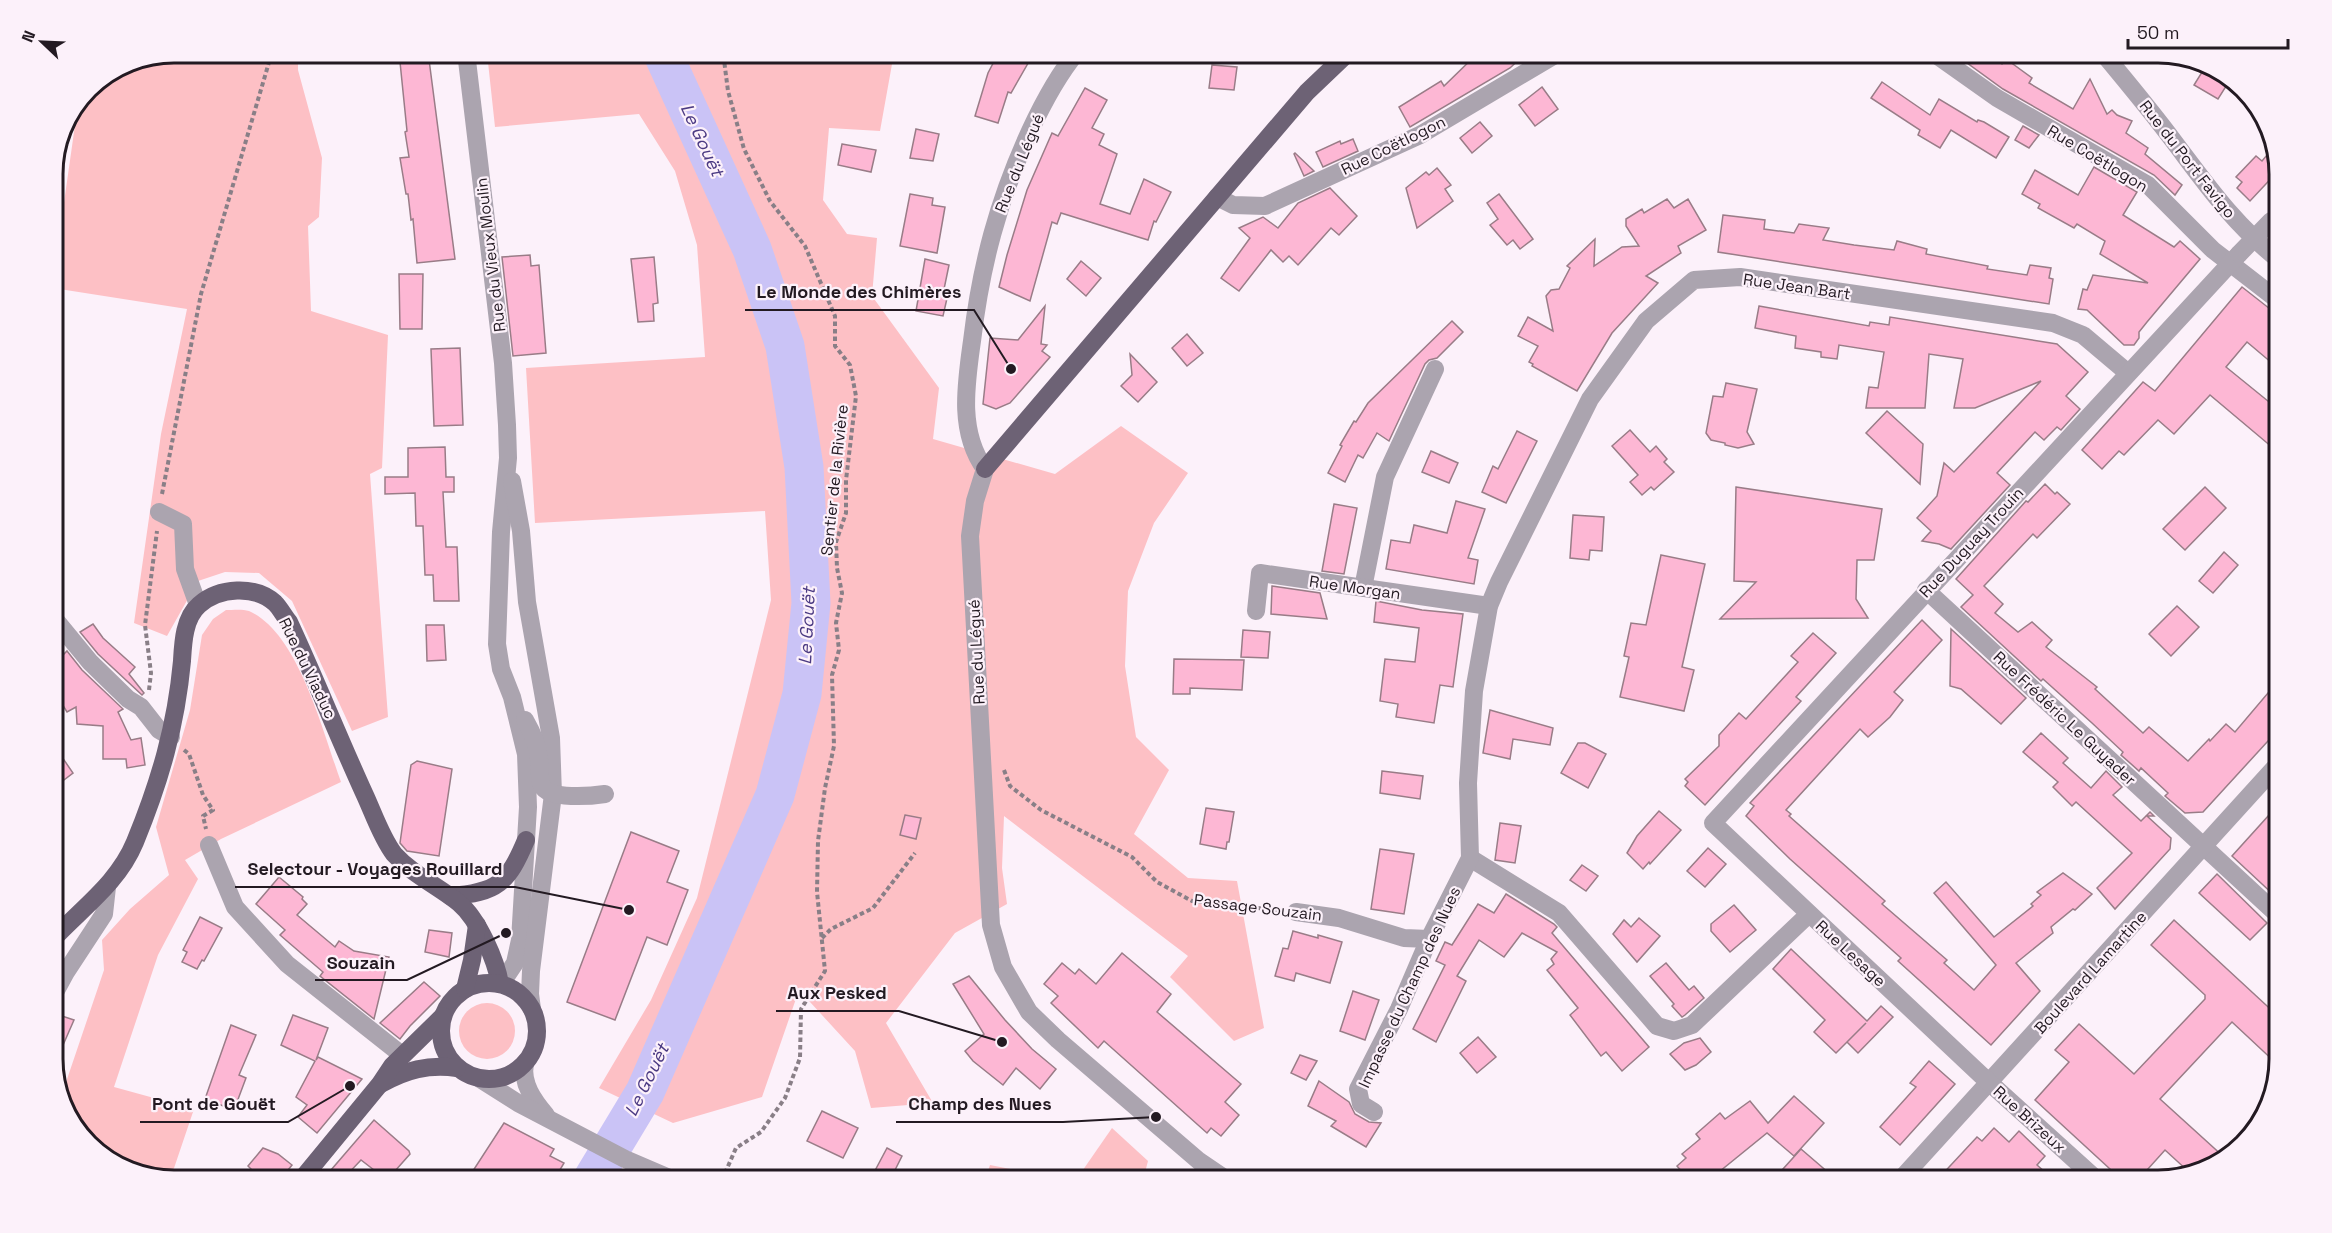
<svg xmlns="http://www.w3.org/2000/svg" width="2332" height="1233" viewBox="0 0 2332 1233" font-family="'Space Grotesk',sans-serif">
<style>
.green{fill:#fdc0c5}
.lines{fill:none;stroke-linecap:round;stroke-linejoin:round}
.river{stroke:#cac3f6;stroke-width:39}
.building{fill:#fdb7d4;stroke:#997c87;stroke-width:1.5}
.path{stroke:#897f87;stroke-width:4;stroke-dasharray:4.5 3;stroke-linecap:butt}
.minor{stroke:#aba4af;stroke-width:18}
.major{stroke:#6d6275;stroke-width:18}
.minor-bridge{stroke:#aba4af;stroke-width:18}
.labels{text-anchor:middle;stroke-width:4.5;stroke-linejoin:round;paint-order:stroke}
.street-label{font-size:16px;fill:#231a22;stroke:#fcf1fa}
.water-label{font-size:18px;font-style:italic;fill:#4b3a83;stroke:#fcf1fa}
.rim{fill:none;stroke:#231a22;stroke-width:3}
.leader{fill:none;stroke:#231a22;stroke-width:2}
.callout-dot{fill:#231a22;stroke:#fcf1fa;stroke-width:2}
.callout-label{font-size:18px;text-anchor:middle;font-weight:bold;fill:#231a22;stroke:#fcf1fa;stroke-width:4.5;stroke-linejoin:round;paint-order:stroke}
</style>
<rect width="100%" height="100%" fill="#fcf1fa"/>
<g class="green">
<path d="M174,53H298V70L322,158L319,217L308,226L311,311L388,335L382,468L370,474L388,717L352,731L292,601L259,573L225,572L198,581L167,636L134,623L161,434L187,309L53,288V280L78,104L88,88L128,62Z"/>
<path d="M487,53H894L880,131L829,128L823,200L847,234L877,238L872,296L939,388L933,439L1055,474L1121,426L1188,473L1154,523L1128,591L1125,666L1136,737L1169,770L1134,834L1188,878L1237,881L1264,1028L1234,1041L1170,977L1188,956L1004,816L1002,868L1007,904L955,933L886,1023L933,1103L871,1108L855,1051L799,990L762,1097L673,1123L599,1088L651,1000L697,898L771,600L765,511L535,523L526,368L705,357L697,245L675,171L639,114L495,127Z"/>
<path d="M226,610C233,610 243,609 249,611C299,633 323,733 341,782L221,839L185,860L198,879L158,955L114,1087L194,1109L170,1180L120,1168L73,1126L62,1094L104,970L102,940L130,909L169,875L156,827L190,710L202,635L213,619Z"/>
<circle cx="487" cy="1031" r="28"/>
<path d="M1112,1128L1148,1161L1143,1180H1076Z"/>
<path d="M990,1165L1068,1180H985Z"/>
</g>
<g class="lines">
<path class="river" d="M592,1180L645,1092L775,795L802,694L811,603L804,467L785,346L752,249L662,52"/>
</g>
<g class="building">
<path d="M399,52H428L455,259L417,263L413,219L411,220L408,194H406L400,158L409,157L405,132L407,131Z"/>
<path d="M999,52H1021L1031,58L1011,93L1008,92L998,123L975,116L988,73Z"/>
<path d="M1479,52H1527L1510,68L1410,127L1399,107L1441,81L1444,86Z"/>
<path d="M1952,52H1976L1989,62L1992,57L2002,64L2006,59L2032,78L2029,83L2073,109L2090,79L2107,114L2112,110L2117,115L2132,121L2126,133L2148,148L2145,154L2182,185L2175,195L2154,175L2003,89Z"/>
<path d="M2207,64L2212,65L2230,80L2218,99L2194,85Z"/>
<path d="M1212,65L1237,67L1234,90L1209,88Z"/>
<path d="M1882,82L1930,115L1939,99L1977,122L1978,120L1984,122L2009,137L1996,158L1951,130L1940,148L1918,135L1920,130L1871,98Z"/>
<path d="M1542,87L1558,109L1535,126L1519,105Z"/>
<path d="M1085,88L1107,100L1092,128L1104,134L1099,145L1117,154L1100,204L1130,214L1144,179L1171,192L1156,222L1154,221L1148,240L1061,213L1057,224L1052,222L1030,301L999,287L1007,255L1027,190L1052,133L1058,136Z"/>
<path d="M1480,122L1492,136L1472,153L1460,138Z"/>
<path d="M2023,126L2039,135L2029,148L2015,140Z"/>
<path d="M916,129L939,134L933,161L910,158Z"/>
<path d="M1353,139L1358,151L1323,167L1316,152L1340,141L1341,144Z"/>
<path d="M842,144L876,150L871,172L838,165Z"/>
<path d="M2273,148L2279,170L2250,201L2237,188L2242,182L2236,177L2256,156L2262,161Z"/>
<path d="M1295,153L1314,171L1304,176L1294,154Z"/>
<path d="M2094,167L2137,192L2123,215L2174,247L2180,241L2200,259L2147,322L2139,332V338L2134,345H2124L2087,310L2078,309L2083,289L2087,290L2093,275L2148,283L2100,254L2105,241L2077,224L2074,228L2038,208L2040,204L2022,194L2035,170L2078,195Z"/>
<path d="M1437,168L1451,185L1445,189L1453,201L1417,228L1406,188L1426,172L1429,175Z"/>
<path d="M1330,188L1357,216L1339,235L1331,228L1298,265L1289,256L1283,262L1271,250L1239,291L1221,278L1250,238L1239,228L1263,217L1278,228L1298,203Z"/>
<path d="M910,194L933,198L932,205L945,207L937,253L900,246Z"/>
<path d="M1499,194L1533,239L1520,249L1513,240L1507,245L1490,225L1498,219L1487,203Z"/>
<path d="M1667,199L1674,208L1688,199L1706,230L1678,246L1681,253L1646,276L1658,283L1612,333L1577,391L1532,366L1533,364L1529,362L1538,346L1518,336L1528,317L1553,331L1546,296L1551,290L1559,289L1570,268L1567,266L1595,239L1594,266L1622,247L1639,246L1626,226V219L1642,209L1644,213Z"/>
<path d="M1723,215L1765,220L1764,229L1794,233L1799,224L1829,228L1823,240L1854,245L1894,250L1897,241L1927,249L1926,254L1988,266L1987,269L2027,275L2030,265L2051,268L2049,278L2053,279L2049,304L1718,252Z"/>
<path d="M530,255L531,266L539,265L546,353L513,356L502,257Z"/>
<path d="M654,257L658,303L653,304L654,321L638,322L631,259Z"/>
<path d="M925,259L949,265L943,294H948L943,316L916,311Z"/>
<path d="M1081,261L1101,278L1086,296L1067,279Z"/>
<path d="M399,274H423L422,329H400Z"/>
<path d="M2242,287L2279,316V369L2247,342L2226,367L2279,410V453L2210,395L2174,434L2158,420L2124,455L2119,451L2102,469L2082,450L2143,382L2155,391Z"/>
<path d="M1045,306L1041,344L1047,345L1042,351L1050,357L1010,403L996,409L983,404L990,338L1018,340Z"/>
<path d="M1759,306L1869,326L1870,322L1889,325L1890,317L2057,344L2088,372L2066,396L2080,409L2061,430L2057,427L2044,440L2035,432L1997,473L2010,485L1951,549L1939,544L1922,541L1931,531L1917,518L1937,496L1944,463L1954,472L2041,381L1975,408H1954L1963,359L1929,354L1925,408H1866L1869,387L1878,388L1884,352L1839,345L1837,359L1821,357V352L1795,348L1796,336L1755,328Z"/>
<path d="M1452,321L1463,332L1437,358L1429,360L1425,364L1389,441L1377,433L1363,458L1358,455L1345,482L1328,473L1342,446L1340,445L1354,421L1356,422L1368,403Z"/>
<path d="M1187,334L1203,353L1187,366L1172,348Z"/>
<path d="M460,348L463,425L434,426L431,349Z"/>
<path d="M1130,354L1157,382L1138,402L1121,386L1132,375Z"/>
<path d="M1726,383L1757,389L1747,432L1754,444L1738,448L1725,445V443L1711,440L1706,433L1713,396L1723,397Z"/>
<path d="M1887,411L1923,444L1920,484L1866,433Z"/>
<path d="M1630,430L1650,452L1656,446L1667,459L1664,462L1674,472L1654,490L1651,487L1642,495L1630,482L1638,475L1612,446Z"/>
<path d="M1517,431L1537,441L1506,503L1482,492L1493,466L1498,469Z"/>
<path d="M445,447L446,477H454V492H443L446,547H457L459,601H434L433,575H425L423,526H416L415,493L385,494V477H408V448Z"/>
<path d="M1431,451L1458,463L1449,483L1422,472Z"/>
<path d="M2045,484L2055,494L2057,492L2070,504L2037,538L2033,534L1984,586L2003,604L1995,613L2018,632L2032,622L2052,640L2046,647L2097,687L2095,689L2143,733L2149,727L2188,761L2209,739L2210,741L2226,724L2235,732L2279,680V729L2203,812L2185,813L2165,796L2168,793L2141,768L2139,771L2121,755L2123,752L2092,723L2043,679L2041,681L1961,607L1973,595L1956,579L2026,501L2028,502Z"/>
<path d="M1736,487L1882,509L1874,560H1857L1856,599L1868,618L1720,619L1756,582L1734,581Z"/>
<path d="M2205,487L2226,508L2185,550L2163,529Z"/>
<path d="M1456,501L1485,509L1468,558L1478,560L1474,584L1386,569L1391,540L1410,543L1414,525L1447,533Z"/>
<path d="M1334,504L1357,508L1344,574L1322,571Z"/>
<path d="M1573,515L1604,517L1602,551L1590,550L1589,560L1570,558Z"/>
<path d="M2224,552L2238,565L2213,593L2199,581Z"/>
<path d="M1661,555L1705,564L1682,667L1694,670L1684,711L1620,697L1629,657L1624,656L1631,623L1646,625Z"/>
<path d="M1272,586L1320,593L1327,619L1271,614Z"/>
<path d="M1376,601L1422,610L1463,614L1453,687L1440,685L1434,723L1396,717L1398,704L1380,701L1385,659L1415,662L1419,628L1374,622Z"/>
<path d="M2177,606L2199,627L2171,656L2149,634Z"/>
<path d="M1922,620L1942,640L1894,692L1903,700L1890,717L1868,737L1860,729L1786,810L1791,814L1789,816L1885,901L1882,904L1947,960L1944,963L1974,990L1996,965L1934,893L1946,882L1994,937L2033,906L2031,904L2041,895L2037,892L2063,873L2092,894L2075,910L2073,909L2051,927L2053,933L2016,963L2040,991L1991,1045L1898,961L1901,958L1790,859L1746,816L1754,806L1750,803Z"/>
<path d="M93,624L103,638L135,667L129,674L144,693L142,695L98,654L80,632Z"/>
<path d="M426,625H444L446,660L427,661Z"/>
<path d="M1951,629L2026,698L2001,724L1961,689L1950,686Z"/>
<path d="M1243,630L1270,632L1268,658L1241,657Z"/>
<path d="M1813,633L1836,653L1796,697L1801,701L1705,805L1685,786L1688,782L1685,779L1719,746V735L1739,713L1746,719L1798,662L1791,656Z"/>
<path d="M67,651L82,670L123,709L118,712L131,740L141,738L145,765L127,768L126,759H103V726L77,724L76,707L67,712L59,699L53,702V665Z"/>
<path d="M1174,659L1244,660L1242,690L1190,688V694H1173Z"/>
<path d="M1490,710L1553,728L1550,745L1513,739L1510,759L1483,753Z"/>
<path d="M2041,733L2068,758L2063,763L2091,788L2106,771L2122,787L2113,795L2141,821L2150,812L2154,816H2147L2171,838L2170,849L2115,909L2097,888L2132,853L2076,802L2072,806L2053,787L2058,782L2023,752Z"/>
<path d="M1578,743H1585L1606,754L1588,788L1561,773Z"/>
<path d="M53,744L73,773L60,783L53,773Z"/>
<path d="M417,761L452,769L439,856L407,851L400,843L411,765Z"/>
<path d="M1382,771L1423,776L1420,799L1380,793Z"/>
<path d="M2279,804V896L2277,898L2232,856Z"/>
<path d="M1206,808L1234,812L1229,842H1227L1226,849L1200,844Z"/>
<path d="M1659,811L1681,830L1650,864L1649,862L1643,869L1627,853L1637,836Z"/>
<path d="M905,815L921,818L916,839L900,835Z"/>
<path d="M1500,823L1521,826L1515,863L1495,860Z"/>
<path d="M631,832L679,851L667,882L688,890L667,945L647,937L615,1020L567,1002Z"/>
<path d="M1708,848L1726,864L1705,887L1687,871Z"/>
<path d="M1380,849L1414,854L1404,914L1371,909Z"/>
<path d="M1582,865L1598,876L1586,891L1570,880Z"/>
<path d="M2217,874L2267,923L2250,940L2199,893Z"/>
<path d="M279,877L303,897L302,899L307,904L297,915L335,947L339,941L354,951L389,957L374,1019L320,976L323,972L280,935L285,930L256,904Z"/>
<path d="M1506,894L1554,924L1557,927L1552,933L1649,1047L1622,1071L1606,1052L1601,1056L1570,1015L1578,1008L1547,970L1554,964L1551,959L1557,952L1522,933L1504,957L1479,940L1457,976L1466,981L1436,1042L1413,1029L1445,965L1436,961L1445,942L1452,945L1478,904L1494,913Z"/>
<path d="M1734,905L1756,930L1730,952L1711,931V924Z"/>
<path d="M200,917L222,928L204,961L202,960L197,969L182,962L187,952L183,950Z"/>
<path d="M1639,918L1660,936L1637,962L1613,934L1624,920L1631,927Z"/>
<path d="M2174,920L2279,1017L2280,1059L2278,1065L2232,1022L2160,1099L2225,1158L2219,1164L2189,1172L2165,1150L2138,1180H2122L2035,1100L2069,1062L2055,1050L2079,1024L2134,1074L2205,999V995L2151,945Z"/>
<path d="M429,930L452,933L449,957L425,952Z"/>
<path d="M1293,931L1318,938V935L1342,942L1330,983L1296,973L1294,981L1275,976L1283,948L1288,949Z"/>
<path d="M1791,949L1867,1021L1881,1006L1893,1017L1858,1053L1847,1042L1866,1023L1836,1053L1814,1032L1825,1020L1773,969Z"/>
<path d="M1122,953L1171,994L1157,1012L1241,1084L1225,1102L1239,1115L1221,1136L1211,1128L1207,1133L1104,1041L1098,1048L1051,1003L1058,996L1044,984L1062,963L1075,974L1079,969L1096,984Z"/>
<path d="M1666,963L1689,990L1694,986L1704,998L1685,1015L1682,1017L1672,1006L1674,1004L1650,976Z"/>
<path d="M969,976L1005,1020L1032,1049L1056,1069L1040,1089L1016,1068L1003,1085L973,1061L965,1051L984,1034L953,984Z"/>
<path d="M424,982L440,996L410,1026L400,1039L380,1023Z"/>
<path d="M1353,991L1379,1000L1365,1040L1340,1031Z"/>
<path d="M53,1013L74,1020L53,1068Z"/>
<path d="M293,1015L328,1028L316,1060L318,1057L362,1079L317,1133L298,1117L307,1105L296,1097L315,1061L281,1045Z"/>
<path d="M231,1025L256,1035L239,1075L246,1078L234,1110L205,1099Z"/>
<path d="M1478,1037L1496,1057L1477,1073L1460,1053Z"/>
<path d="M1700,1038L1711,1052L1696,1065L1685,1070L1670,1054L1684,1043Z"/>
<path d="M1300,1055L1317,1061L1306,1080L1291,1073Z"/>
<path d="M1929,1061L1955,1084L1900,1145L1880,1127L1916,1087L1910,1083Z"/>
<path d="M1319,1081L1349,1102L1355,1114L1369,1122L1381,1123L1366,1147L1331,1126L1336,1121L1308,1106Z"/>
<path d="M1794,1096L1824,1123L1794,1156L1767,1133L1709,1180H1689L1677,1166L1686,1158L1682,1154L1700,1139L1696,1134L1720,1113L1725,1119L1750,1101L1768,1123Z"/>
<path d="M822,1111L858,1128L843,1158L807,1141Z"/>
<path d="M374,1120L409,1151L410,1154L387,1180L361,1160L342,1180L331,1170Z"/>
<path d="M504,1123L554,1149L550,1156L564,1163L554,1180H467Z"/>
<path d="M1994,1128L2009,1142L2019,1131L2045,1156L2037,1165L2054,1180H1937L1977,1137L1982,1141Z"/>
<path d="M263,1148L278,1154L292,1165L280,1180H243L252,1170L248,1166Z"/>
<path d="M887,1148L902,1156L890,1180H870Z"/>
<path d="M1801,1149L1837,1180H1797L1783,1169Z"/>
</g>
<g class="lines">
<g class="path">
<path d="M162,494L201,294L272,52"/>
<path d="M149,690L151,673L145,625L157,531"/>
<path d="M184,750L189,754L203,795L213,810L203,816L206,829"/>
<path d="M1004,770L1010,786L1041,810L1132,857L1157,882L1192,901L1277,910"/>
<path d="M822,938L831,929L873,908L915,853"/>
<path d="M722,1180L736,1148L761,1132L785,1098L800,1058L801,1009L825,971L817,892L818,841L825,788L834,746L832,675L839,650L836,623L842,593L837,568L836,542L846,513V480L856,396L850,365L835,346V316L805,246L770,201L744,149L728,91L723,52"/>
</g>
<g class="minor">
<path d="M466,52L503,363L507,425L508,458L501,532L497,644L501,669L512,697L526,754L528,807L520,940L515,963L501,984"/>
<path d="M1077,52C1057,76 1043,103 1030,131C998,201 981,265 972,341C966,384 958,432 985,469L975,501L970,536L991,925L1003,967L1029,1012L1058,1040L1199,1161L1227,1180"/>
<path d="M1932,52L1997,98L2148,185L2213,250L2279,301"/>
<path d="M2102,52C2127,82 2152,112 2175,143C2209,188 2234,224 2279,260"/>
<path d="M1217,197L1233,205L1265,206L1420,135L1560,52"/>
<path d="M512,481L521,531L527,602L551,738L553,794L531,971L530,994L532,1009"/>
<path d="M159,512L183,524L185,569L198,605"/>
<path d="M1363,588L1385,477L1435,369"/>
<path d="M1926,590L2279,916"/>
<path d="M1256,611L1260,573L1489,606"/>
<path d="M53,617L90,662L128,699L141,707L159,730L171,737"/>
<path d="M525,720C532,732 538,745 539,759C540,767 539,779 542,786C549,800 592,796 605,794"/>
<path d="M209,845L235,907L287,964L402,1055"/>
<path d="M1470,858L1559,913L1657,1026L1674,1031L1692,1025L1809,914"/>
<path d="M1296,912L1339,918L1404,938L1429,939"/>
<path d="M53,996L66,972L104,914L107,887"/>
<path d="M525,1064C521,1083 534,1101 546,1115"/>
<path d="M480,1079L518,1103L625,1159L674,1180"/>
<path d="M1374,1112L1361,1104L1358,1089L1399,1009L1429,939L1470,858L1468,783L1474,691L1489,606L1499,582L1590,399L1646,321L1694,280L1740,277L2053,323L2083,335L2128,373"/>
<path d="M1900,1180L2279,763"/>
<path d="M2097,1180L1981,1075L1713,823L2239,254"/>
</g>
<g class="major">
<path d="M985,469L1307,92L1349,52"/>
<path d="M450,896C497,893 508,883 526,840"/>
<path d="M53,939C83,907 118,883 135,842C160,781 176,726 182,661C183,643 184,618 199,605C219,587 255,585 275,603C280,608 284,616 289,622C315,678 338,736 364,793C373,812 381,837 394,854C413,875 438,886 459,903C478,919 496,960 500,984"/>
<circle cx="489" cy="1031" r="48"/>
<path d="M465,989L472,960L477,925"/>
<path d="M381,1084C406,1070 428,1064 457,1068"/>
<path d="M301,1180L380,1084L392,1066L443,1016"/>
</g>
<path class="minor-bridge" d="M2239,254L2271,221"/>
</g>
<g class="labels">
<g class="street-label">
<text transform="translate(1393 145) rotate(-26)" y="6">Rue Coëtlogon</text>
<text transform="translate(2098 158) rotate(31)" y="6">Rue Coëtlogon</text>
<text transform="translate(2188 159) rotate(52)" y="6">Rue du Port Favigo</text>
<text transform="translate(1019 163) rotate(-68)" y="6">Rue du Légué</text>
<text transform="translate(490 255) rotate(-97)" y="6">Rue du Vieux Moulin</text>
<text transform="translate(1797 286) rotate(8)" y="6">Rue Jean Bart</text>
<text transform="translate(834 480) rotate(-84)" y="6">Sentier de la Rivière</text>
<text transform="translate(1971 542) rotate(-47)" y="6">Rue Duguay Trouin</text>
<text transform="translate(1355 587) rotate(8)" y="6">Rue Morgan</text>
<text transform="translate(976 652) rotate(-93)" y="6">Rue du Légué</text>
<text transform="translate(308 668) rotate(64)" y="6">Rue du Viaduc</text>
<text transform="translate(2065 718) rotate(43)" y="6">Rue Frédéric Le Guyader</text>
<text transform="translate(1258 907) rotate(7)" y="6">Passage Souzain</text>
<text transform="translate(1851 953) rotate(43)" y="6">Rue Lesage</text>
<text transform="translate(2090 972) rotate(-48)" y="6">Boulevard Lamartine</text>
<text transform="translate(1409 987) rotate(-65)" y="6">Impasse du Champ des Nues</text>
<text transform="translate(2030 1119) rotate(42)" y="6">Rue Brizeux</text>
</g>
<g class="water-label">
<text transform="translate(702 140) rotate(65)" y="6">Le Gouët</text>
<text transform="translate(807 626) rotate(-87)" y="6">Le Gouët</text>
<text transform="translate(647 1080) rotate(-64)" y="6">Le Gouët</text>
</g>
</g>
<path d="M0 0H2332V1233H0ZM174 63H2158A111 111 0 0 1 2269 174V1059A111 111 0 0 1 2158 1170H174A111 111 0 0 1 63 1059V174A111 111 0 0 1 174 63Z" fill="#fcf1fa" fill-rule="evenodd"/>
<path class="rim" d="M174 63H2158A111 111 0 0 1 2269 174V1059A111 111 0 0 1 2158 1170H174A111 111 0 0 1 63 1059V174A111 111 0 0 1 174 63Z"/>
<path class="leader" d="M1011 369L974 310H745M629 910L515 887H235M506 933L407 980H315M1002 1042L899 1011H776M1156 1117L1063 1122H896M350 1086L288 1122H140"/>
<g class="callout-dot">
<circle cx="1011" cy="369" r="6"/>
<circle cx="629" cy="910" r="6"/>
<circle cx="506" cy="933" r="6"/>
<circle cx="1002" cy="1042" r="6"/>
<circle cx="1156" cy="1117" r="6"/>
<circle cx="350" cy="1086" r="6"/>
</g>
<g class="callout-label">
<text x="859" y="298">Le Monde des Chimères</text>
<text x="375" y="875">Selectour - Voyages Rouillard</text>
<text x="361" y="969">Souzain</text>
<text x="837" y="999">Aux Pesked</text>
<text x="980" y="1110">Champ des Nues</text>
<text x="214" y="1110">Pont de Gouët</text>
</g>
<g transform="translate(42 42) rotate(293)" stroke="#fcf1fa" stroke-width="4.5" paint-order="stroke">
<path d="M0-4.5L10 22L0 15L-10 22Z" fill="#231a22"/>
<text y="-9" font-size="16" font-weight="bold" text-anchor="middle" fill="#231a22">N</text>
</g>
<path d="M2128 39v9h160v-9" fill="none" stroke="#231a22" stroke-width="3"/>
<text x="2137" y="39" font-size="18" fill="#231a22" stroke="#fcf1fa" stroke-width="4.5" paint-order="stroke">50 m</text>
</svg>
